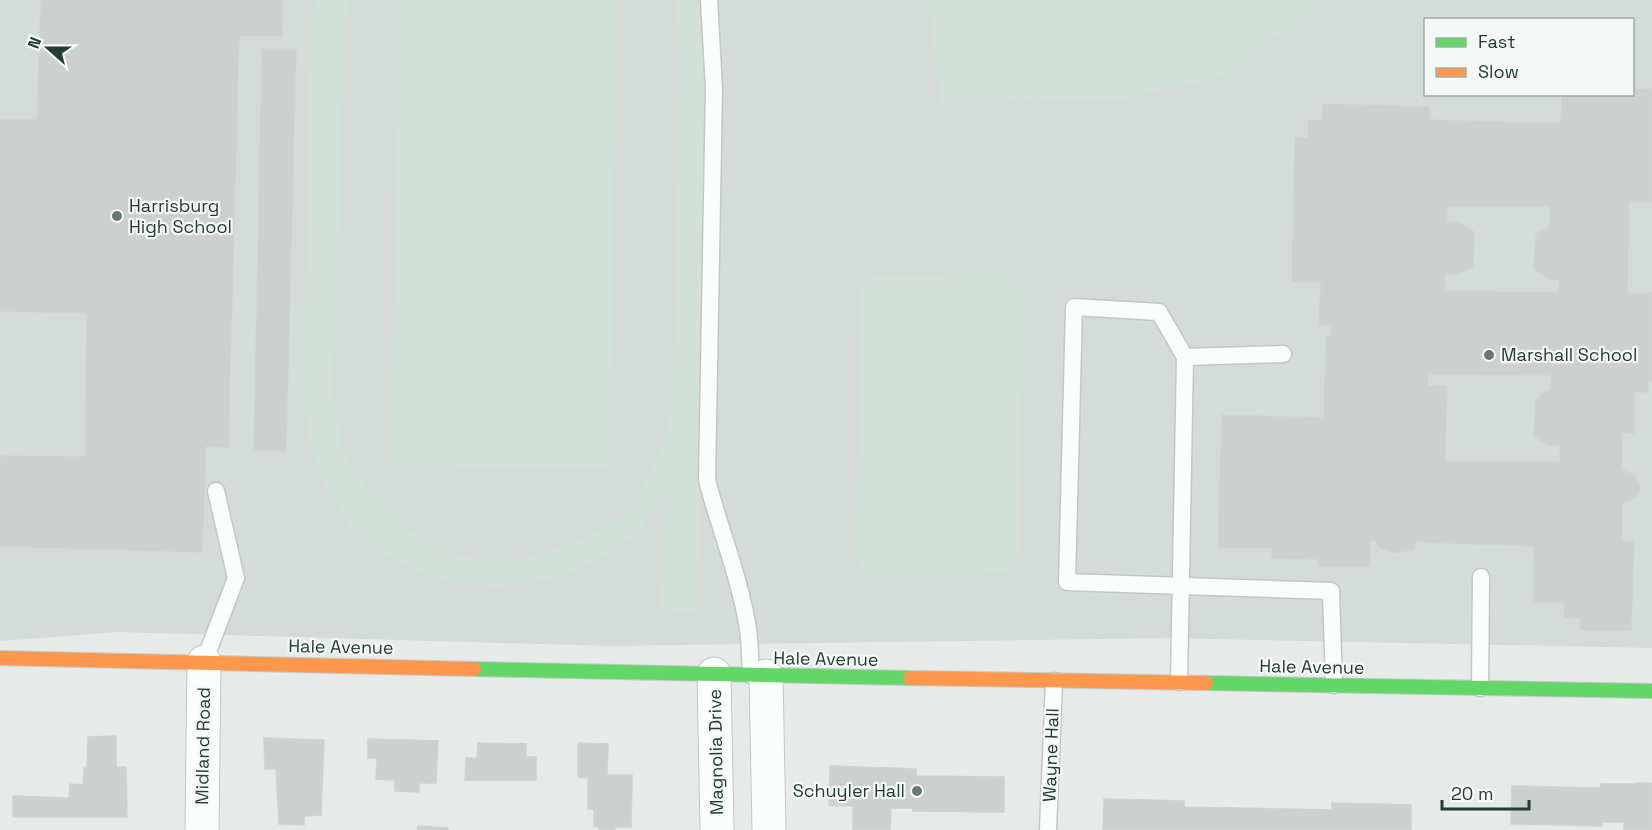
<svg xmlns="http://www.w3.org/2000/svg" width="1652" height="830" viewBox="0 0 1652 830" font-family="'Space Grotesk',sans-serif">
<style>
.built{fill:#d4dbd8;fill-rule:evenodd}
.green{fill:#d1e1d7}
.building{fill:#ccd1cf;stroke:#cfd3d1;stroke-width:1.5;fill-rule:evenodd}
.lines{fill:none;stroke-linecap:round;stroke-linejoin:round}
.lane-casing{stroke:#c3c7c5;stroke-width:19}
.street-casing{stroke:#c3c7c5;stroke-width:35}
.fast-casing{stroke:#c1c7c5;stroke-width:16}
.slow-casing{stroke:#c1c7c5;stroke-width:16}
.lane{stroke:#fbfcfc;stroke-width:16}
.street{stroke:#fbfcfc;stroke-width:33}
.fast{stroke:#63d668;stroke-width:14}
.slow{stroke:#ff974d;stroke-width:14}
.poi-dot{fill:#697875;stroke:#f4f9f7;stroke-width:2}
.labels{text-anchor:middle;stroke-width:4.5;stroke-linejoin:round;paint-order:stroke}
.poi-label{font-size:18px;fill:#253b37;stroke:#f4f9f7;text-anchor:start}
.street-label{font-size:18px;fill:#253b37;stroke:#f4f9f7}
</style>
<rect width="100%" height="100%" fill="#e6eae8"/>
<path class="built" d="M0,0H1652V648L1166,638L611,646L118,632L0,641ZM1426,20H1632V94H1426Z"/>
<g class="green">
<path d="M315,0H351L345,22L333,395C336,416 338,438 347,457C372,508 429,557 488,560C515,561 539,556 564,546C584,538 606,527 622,512C638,497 658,462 664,442C667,430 669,418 672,406L681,62L676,7L673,0H705L711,26L697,611L661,610L666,494L641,530L606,556L551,580L496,587L455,584L422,574L386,555L350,526L324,484L309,441L303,398L311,20Z"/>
<path d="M401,0H618L608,470L390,465Z"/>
<path d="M927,0H1313L1300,18L1227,76L1115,101L941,103Z"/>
<path d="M1004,273L1025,290L1018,560L1005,574L868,575L855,558L862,287L878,275Z"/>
</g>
<g class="building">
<path d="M41,0H283L282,36H239L228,447L206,446L202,552L0,546V456L85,457L87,313L0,311V119L37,120Z"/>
<path d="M262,49H296L286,451L254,450Z"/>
<path d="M1652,89V202H1629L1627,293H1652V381L1648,380V392H1635V433H1622V470L1632,474L1638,481L1640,487L1637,497L1622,503V541H1634L1631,630H1580L1581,618H1564L1565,603H1533L1534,546L1419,542L1415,540V548L1412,550L1395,553L1378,547L1377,541H1370V566H1318V559L1272,558L1273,548L1218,547L1222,415L1324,418L1326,336H1331V325H1319L1321,282H1292L1295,138H1308L1309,121L1322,120L1323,104L1429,107L1431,120L1561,124L1562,94H1632V90ZM1447,206H1550V226L1536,234L1534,269L1549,279L1560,280L1559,293L1444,291L1445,274L1456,275L1473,267L1474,232L1459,222H1447ZM1428,374L1551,375V389L1536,400L1534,436L1548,445H1560V462L1445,461L1447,386H1428Z"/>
<path d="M116,736V767H126L127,817H13V796L69,798L70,784L83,785L84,768H87L88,737Z"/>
<path d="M264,738L324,740L321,815L304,816V825L279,824L276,769H265Z"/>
<path d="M368,739L438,741L436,783H419V792L395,791V780L376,779L377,758H368Z"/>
<path d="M478,743L526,744V757H536V780H465L466,758H477Z"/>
<path d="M578,743L608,744L607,775H632L631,827H615V830H599V826L594,827V809H588V778L578,777Z"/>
<path d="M830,766L916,769V776L1004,777V812L913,811L912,808H891L890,830H853V806H829Z"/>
<path d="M1636,783H1651L1652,785V830H1624V822H1602V826L1511,824L1512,786L1600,788L1601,784H1636Z"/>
<path d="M1104,799L1184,801V807L1332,810V803L1411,805V830H1103Z"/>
<path d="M418,826L448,828V830H417Z"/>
</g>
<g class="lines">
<defs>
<g id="lane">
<path d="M709,0L714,88L707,480C720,530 740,578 748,629C750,644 750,660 751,675"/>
<path d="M1185,357L1283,354"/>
<path d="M204,662L236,578L216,491"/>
<path d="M1179,682L1185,357L1159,312L1074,307L1067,582L1331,591L1334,685"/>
<path d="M1480,688L1481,577"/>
<path d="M1048,830L1054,681"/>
</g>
<g id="street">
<path d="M714,674L717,830"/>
<path d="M766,676L769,830"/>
<path d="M202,830L204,662"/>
</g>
<g id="fast">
<path d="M474,669L910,678"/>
<path d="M1206,683L1652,691"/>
</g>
<g id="slow">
<path d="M0,658L474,669"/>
<path d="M910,678L1206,683"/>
</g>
</defs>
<use href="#lane" class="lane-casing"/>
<use href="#street" class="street-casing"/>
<use href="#fast" class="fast-casing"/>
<use href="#slow" class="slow-casing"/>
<use href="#lane" class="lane"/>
<use href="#street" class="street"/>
<use href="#fast" class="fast"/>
<use href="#slow" class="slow"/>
</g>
<g class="poi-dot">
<circle cx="117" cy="216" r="6"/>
<circle cx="1489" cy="355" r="6"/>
<circle cx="917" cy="791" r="6"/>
</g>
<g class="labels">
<g class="poi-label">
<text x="129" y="212">Harrisburg<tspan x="129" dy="21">High School</tspan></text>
<text x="1501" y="361">Marshall School</text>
<text x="905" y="797" text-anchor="end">Schuyler Hall</text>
</g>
<g class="street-label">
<text transform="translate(341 647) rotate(1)" y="6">Hale Avenue</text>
<text transform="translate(826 659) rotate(1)" y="6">Hale Avenue</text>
<text transform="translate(1312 667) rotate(1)" y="6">Hale Avenue</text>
<text transform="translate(203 746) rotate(-89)" y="6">Midland Road</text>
<text transform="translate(716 752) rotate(-91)" y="6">Magnolia Drive</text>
<text transform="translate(1051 755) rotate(-88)" y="6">Wayne Hall</text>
</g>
</g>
<rect x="1424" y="18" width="210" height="78" fill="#f4f9f7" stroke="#a1adaa" stroke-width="1.5"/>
<rect x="1436" y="38" width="30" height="9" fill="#63d668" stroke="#a1adaa" stroke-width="1.5"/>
<text x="1478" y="48" font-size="18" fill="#253b37">Fast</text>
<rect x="1436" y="68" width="30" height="9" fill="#ff974d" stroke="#a1adaa" stroke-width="1.5"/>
<text x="1478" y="78" font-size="18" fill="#253b37">Slow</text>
<g transform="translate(48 48) rotate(291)" stroke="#f4f9f7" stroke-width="4.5" paint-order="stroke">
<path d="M0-4.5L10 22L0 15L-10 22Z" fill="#253b37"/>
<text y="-9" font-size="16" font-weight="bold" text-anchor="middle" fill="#253b37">N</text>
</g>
<path d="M1442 800v9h87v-9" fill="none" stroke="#253b37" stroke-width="3"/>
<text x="1451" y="800" font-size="18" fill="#253b37" stroke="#f4f9f7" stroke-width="4.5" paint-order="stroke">20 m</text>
</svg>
